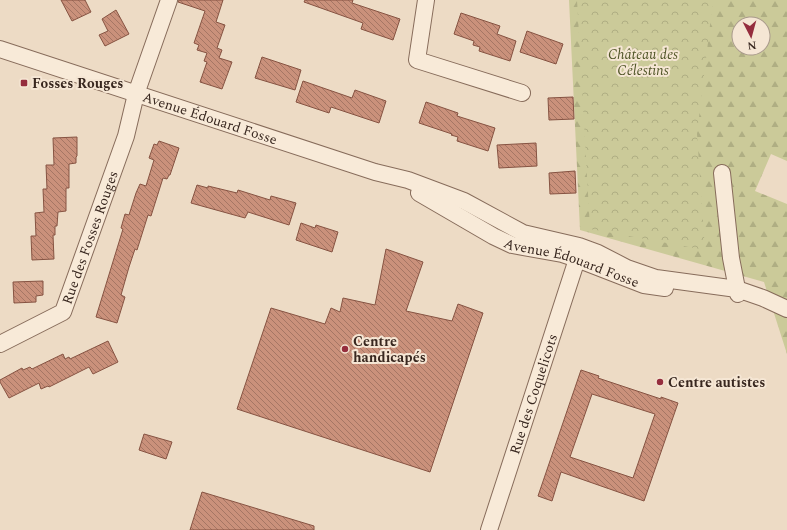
<svg xmlns="http://www.w3.org/2000/svg" width="787" height="530" viewBox="0 0 787 530" font-family="Spectral,serif">
<style>
.forest{fill:url(#forest-firs);fill-rule:evenodd}
.park{fill:url(#park-crowns)}
.building{fill:url(#building-back-hatch);stroke:#865342;fill-rule:evenodd}
.lines{fill:none;stroke-linecap:round;stroke-linejoin:round}
.street-casing{stroke:#876c5b;stroke-width:18}
.street{stroke:#f8ead8;stroke-width:16}
.poi-dot{fill:#952d3d;stroke:#f5e6d4;stroke-width:1.5}
.labels{text-anchor:middle;stroke-width:4;stroke-linejoin:round;paint-order:stroke}
.park-label{font-size:14px;font-style:italic;fill:#4f5426;stroke:#f5e6d4}
.poi-label{font-size:14px;font-weight:bold;fill:#38271f;stroke:#f5e6d4;text-anchor:start}
.street-label{font-size:14px;fill:#38271f;stroke:#f5e6d4}
</style>
<defs>
<pattern id="forest-firs" width="22" height="20" patternUnits="userSpaceOnUse"><rect width="22" height="20" fill="#cbca99"/><path d="M5 1l3.5 6h-7zM16 11l3.5 6h-7z" fill="#afae83"/></pattern>
<pattern id="park-crowns" width="20" height="18" patternUnits="userSpaceOnUse"><rect width="20" height="18" fill="#cbca99"/><path d="M2 6a3 3 0 1 1 6 0M12 15a3 3 0 1 1 6 0" fill="none" stroke="#afae83"/></pattern>
<pattern id="building-back-hatch" width="6" height="6" patternUnits="userSpaceOnUse"><rect width="6" height="6" fill="#ca917b"/><path d="M-1 5l2 2M0 0l6 6M5-1l2 2" fill="none" stroke="#a57664"/></pattern>
</defs>
<rect width="100%" height="100%" fill="#eddbc5"/>
<path class="forest" d="M569,0H787V161L771,154L755,191L787,204V354L764,282L580,230ZM739,24H763V48H739Z"/>
<path class="park" d="M577,0H713L697,134L705,250L590,229Z"/>
<g class="building">
<path d="M61,0H85L91,12L72,21Z"/>
<path d="M179,0H223L216,22L225,25L217,48L222,50L219,58L232,62L222,89L200,82L207,62L204,61L207,53L197,50L199,45L194,43L205,11L178,2Z"/>
<path d="M305,0H353L352,3L400,19L393,40L361,29L363,23L304,2Z"/>
<path d="M116,10L129,34L105,46L99,35L108,31L102,19Z"/>
<path d="M461,13L500,26L497,34L516,41L510,61L479,51L480,47L473,45L474,41L454,34Z"/>
<path d="M527,31L563,44L556,64L520,52Z"/>
<path d="M262,57L301,70L295,90L255,78Z"/>
<path d="M303,81L352,98L355,90L386,101L379,123L331,107L329,113L296,102Z"/>
<path d="M573,97L574,119L549,120L548,98Z"/>
<path d="M426,102L458,113L457,116L495,128L488,151L457,141L458,137L451,135L452,134L419,123Z"/>
<path d="M77,137V156L76,157V163L69,164V188H66V211L58,212L57,226H55V235H53L54,259L32,260L31,236H36L35,213L44,212L43,189H47L46,165H54L53,138Z"/>
<path d="M159,141L179,148L170,175H169L167,179L163,178L151,216L148,215L137,250L135,249L129,267L121,295L125,297L117,323L96,317L123,229L121,228L125,214L129,215L136,193L140,184L146,186L154,160L149,158L154,144L157,145Z"/>
<path d="M536,143L537,166L499,168L497,145Z"/>
<path d="M575,171L576,193L550,194L549,173Z"/>
<path d="M197,185L208,188V186L237,193L238,190L270,200L271,196L296,203L289,225L248,212L245,218L191,203Z"/>
<path d="M301,223L315,228L316,225L338,232L332,252L296,240Z"/>
<path d="M386,249L423,262L406,311L452,321L458,304L483,313L430,472L237,409L271,308L325,324L331,308L340,312L343,298L375,305Z"/>
<path d="M43,281V295L36,296V302L14,303L13,282Z"/>
<path d="M108,341L118,362L93,374L89,367L49,387L48,386L41,389L39,383L9,398L0,382V380L22,368L23,370L30,367L32,369L63,354L65,359L69,357L70,359Z"/>
<path d="M581,370L599,376L598,378L661,399V397L678,403L644,501L561,472L552,501L538,496ZM592,394L655,414L633,478L570,457Z"/>
<path d="M144,434L172,442L166,459L139,450Z"/>
<path d="M202,492L314,526V530H190Z"/>
</g>
<g class="lines">
<defs>
<g id="street">
<path d="M426,0L417,60L522,93"/>
<path id="s1" d="M0,49L375,172L408,180L464,201L523,233L579,246L598,253L627,268L656,278L737,289L763,298L787,309"/>
<path d="M722,173L731,258L738,294"/>
<path id="s2" d="M419,193L493,236L512,245L562,254L577,259L644,285L665,288"/>
<path id="s3" d="M0,344L63,312L126,136L136,94L169,0"/>
<path id="s4" d="M489,530L580,250"/>
</g>
</defs>
<use href="#street" class="street-casing"/>
<use href="#street" class="street"/>
</g>
<g class="poi-dot">
<rect x="20" y="79" width="8" height="8" rx="2"/>
<circle cx="345" cy="349" r="4"/>
<circle cx="660" cy="382" r="4"/>
</g>
<g class="labels">
<g class="park-label">
<text x="643" y="59">Château des<tspan x="643" dy="16">Célestins</tspan></text>
</g>
<g class="poi-label">
<text x="32" y="88">Fosses Rouges</text>
<text x="353" y="346">Centre<tspan x="353" dy="16">handicapés</tspan></text>
<text x="668" y="387">Centre autistes</text>
</g>
<g class="street-label">
<text dy="5" stroke="none"><textPath href="#s1" startOffset="221">Avenue Édouard Fosse</textPath></text>
<text dy="5" stroke="none"><textPath href="#s3" startOffset="150">Rue des Fosses Rouges</textPath></text>
<text dy="5" stroke="none"><textPath href="#s2" startOffset="169">Avenue Édouard Fosse</textPath></text>
<text dy="5" stroke="none"><textPath href="#s4" startOffset="143">Rue des Coquelicots</textPath></text>
</g>
</g>
<g transform="translate(751 36) rotate(174)"><circle r="19" fill="#f5e6d4" stroke="#a99a8c"/>
<path d="M0-3L7 15L0 10L-7 15Z" fill="#952d3d"/>
<text y="-6" font-size="11" font-weight="bold" text-anchor="middle" fill="#38271f">N</text>
</g>
</svg>
